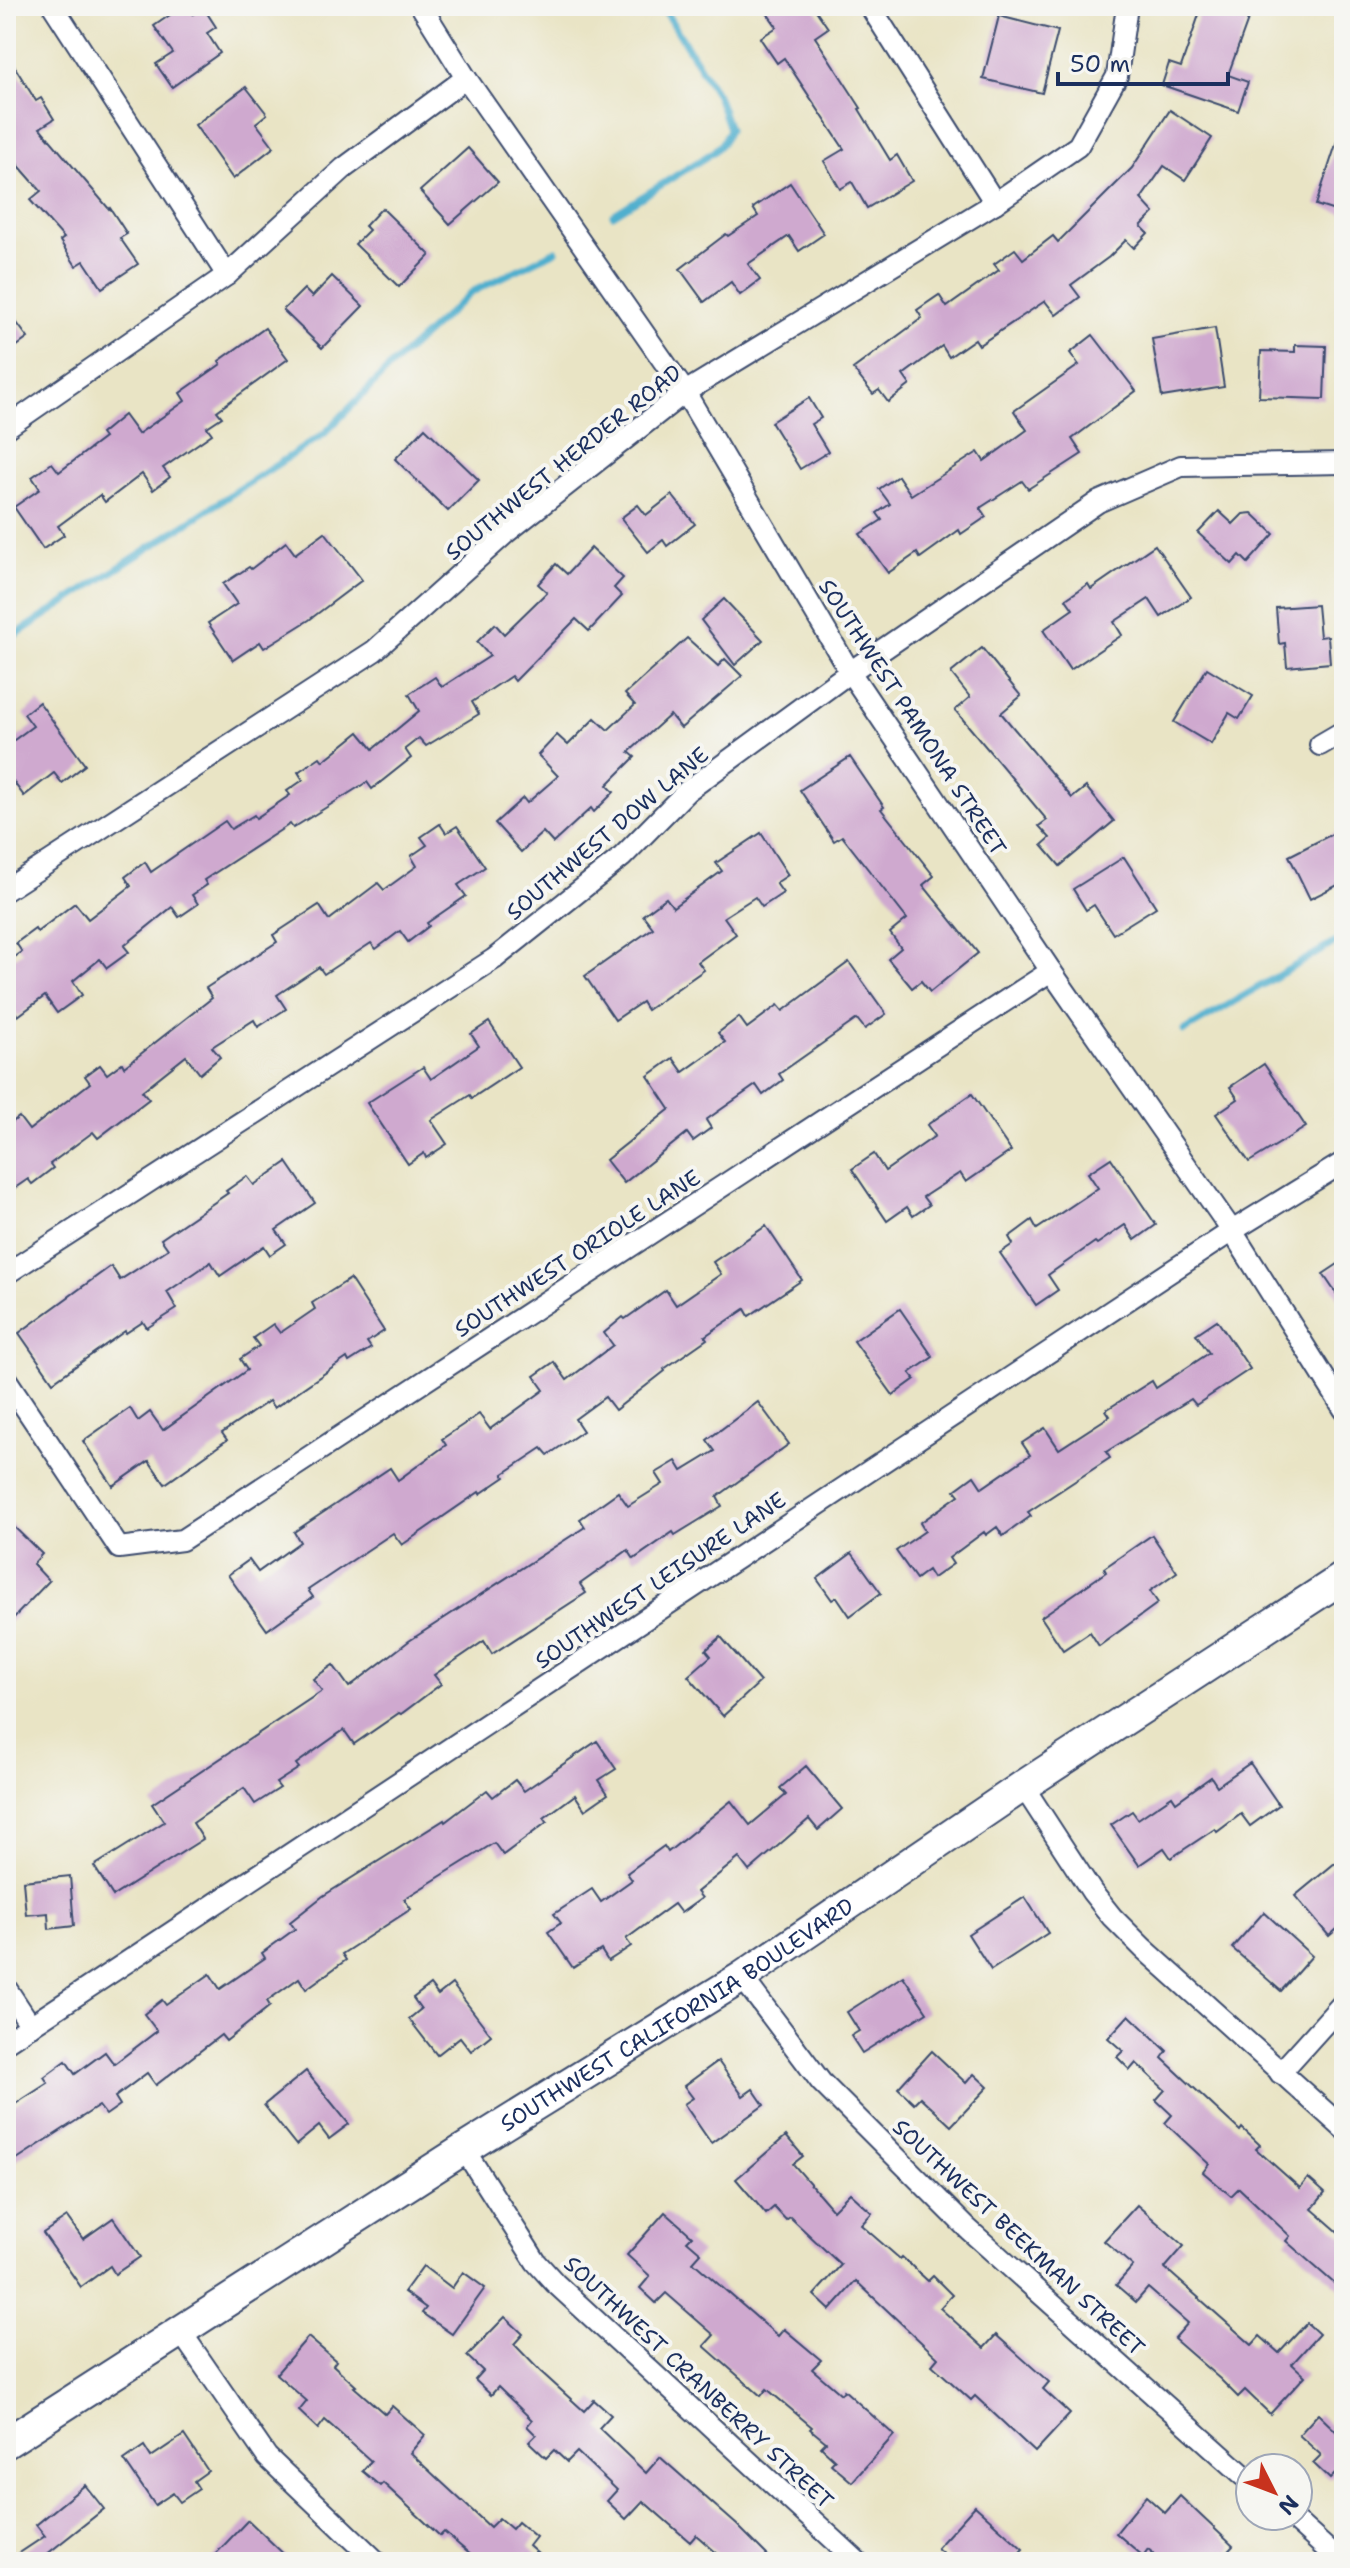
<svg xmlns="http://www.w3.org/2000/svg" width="1350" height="2568" viewBox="0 0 1350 2568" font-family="'Shantell Sans',sans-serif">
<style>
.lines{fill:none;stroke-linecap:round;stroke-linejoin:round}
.stream{stroke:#4fafce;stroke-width:7}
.building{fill:#cfa9cf}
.street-casing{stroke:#3a4a6d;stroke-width:24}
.secondary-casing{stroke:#3a4a6d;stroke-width:34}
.street{stroke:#fff;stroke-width:20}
.secondary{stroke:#fff;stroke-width:30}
.labels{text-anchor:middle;stroke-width:8;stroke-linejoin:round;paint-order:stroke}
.street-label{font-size:22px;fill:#1b2f5e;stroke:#f6f6f2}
</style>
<rect width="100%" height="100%" fill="#f6f6f2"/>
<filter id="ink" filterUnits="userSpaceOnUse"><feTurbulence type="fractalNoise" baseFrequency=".0125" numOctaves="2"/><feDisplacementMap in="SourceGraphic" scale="16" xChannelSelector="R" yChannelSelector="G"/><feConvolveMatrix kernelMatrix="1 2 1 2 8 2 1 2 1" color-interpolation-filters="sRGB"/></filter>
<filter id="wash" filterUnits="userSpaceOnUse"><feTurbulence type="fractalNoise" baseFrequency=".006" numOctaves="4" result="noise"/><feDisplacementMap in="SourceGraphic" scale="32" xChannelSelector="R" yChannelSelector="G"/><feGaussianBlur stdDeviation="1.8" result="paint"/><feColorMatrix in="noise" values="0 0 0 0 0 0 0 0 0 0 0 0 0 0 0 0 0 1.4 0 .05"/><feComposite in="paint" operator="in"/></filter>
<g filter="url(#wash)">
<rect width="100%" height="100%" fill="#e9e4c5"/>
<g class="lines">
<g class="stream">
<path d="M613,215L712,153L723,142L729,129L717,95L662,6"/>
<path d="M6,641L324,434L395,362L472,292L556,251"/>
<path d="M1184,1031L1344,937"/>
</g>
</g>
<g id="blocks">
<g class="building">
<path d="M183,6H188L193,14L203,7L216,27L207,33L220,53L172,87L156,64L173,53L154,26Z"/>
<path d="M762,6H813L828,28L815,37L861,108L859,109L890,160L897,155L912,181L867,208L852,182L840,189L824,161L844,149L784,58L777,63L760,38L777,27Z"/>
<path d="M1202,6H1253L1228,75L1248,82L1238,111L1162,85L1169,63L1181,67Z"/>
<path d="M999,16L1058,31L1042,93L983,79Z"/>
<path d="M6,53L36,101L41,98L54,119L40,128L109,209L110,208L127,234L120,238L138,264L102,288L84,261L76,266L60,241L64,238L30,200L41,191L6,151Z"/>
<path d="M246,87L267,114L256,123L274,147L233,179L195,125Z"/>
<path d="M1170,110L1212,138L1185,180L1164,166L1141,199L1154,213L1141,226L1148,233L1134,248L1126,240L1109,257L1071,285L1080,297L1056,315L1045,301L979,345L975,339L949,357L942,346L903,375L910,385L888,402L879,390L873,394L853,369L922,318L917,310L939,295L947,307L999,270L994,264L1015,249L1023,259L1053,236L1058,242L1132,168Z"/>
<path d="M1340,132H1344V214L1316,205Z"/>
<path d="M468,148L498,182L450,224L420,191Z"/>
<path d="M790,183L824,234L799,251L789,236L748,264L760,280L740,295L731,282L704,302L680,269L726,234L728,236L758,216L753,208Z"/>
<path d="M382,208L430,255L399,287L355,244L369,230L365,226Z"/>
<path d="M332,276L363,306L322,348L283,310L304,289L312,297Z"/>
<path d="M6,308L28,338L6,354Z"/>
<path d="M265,328L288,359L217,411L222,417L207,427L212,434L163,468L170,477L153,490L142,474L105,502L100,495L58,526L64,535L43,549L14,507L40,489L32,477L52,463L59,472L104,438L101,434L124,415L138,434L185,401L180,393L221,364L219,361Z"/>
<path d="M1215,328L1224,387L1162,397L1152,339Z"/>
<path d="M1093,335L1136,391L1072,439L1082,454L1028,489L1022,481L980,508L986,517L961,534L959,530L920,558L917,553L888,573L860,534L882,520L877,513L890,504L879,489L898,476L911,495L978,452L984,461L1027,430L1014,411L1079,365L1070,353Z"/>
<path d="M1295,345L1326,346L1324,399L1259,397L1261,351L1295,352Z"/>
<path d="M809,398L821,418L811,424L828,452L800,469L771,422Z"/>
<path d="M425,428L479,480L448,511L395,459Z"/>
<path d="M672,495L695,524L667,546L663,540L648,552L621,518L638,505L646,515Z"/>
<path d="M1219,511L1233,524L1243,514L1252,513L1274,534L1248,563L1240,555L1232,564L1198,533Z"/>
<path d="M325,532L362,580L309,620L264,648L260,642L233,660L208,623L237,604L223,584L249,567L251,569L286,542L295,554Z"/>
<path d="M1155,545L1191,597L1161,617L1149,599L1114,622L1122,635L1070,670L1043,630L1073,609L1066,599L1088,584L1091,589Z"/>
<path d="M591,548L623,578L614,588L622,596L589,631L576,619L515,681L511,676L472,702L479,714L426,746L419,738L405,749L411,758L372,789L367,782L293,828L290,824L204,880L207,885L192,895L198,904L179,917L172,907L124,946L129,952L107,968L100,959L73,981L82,995L57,1013L45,996L18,1016L6,999V963L22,952L16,943L35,929L37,932L75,903L88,919L131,886L125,877L145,862L151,872L225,821L231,829L254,815L256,818L290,795L287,791L303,780L298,772L320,757L323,761L359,732L373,749L419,711L409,694L435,677L442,687L490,656L477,642L495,624L504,634L547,592L538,584L556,564L567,574Z"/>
<path d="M724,599L763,640L735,665L701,620Z"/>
<path d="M1317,605L1320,637L1328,636L1330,663L1287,667L1285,643L1279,644L1276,608Z"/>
<path d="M687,638L718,666L725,659L742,676L681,728L670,715L629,752L635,757L607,785L614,792L594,812L591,808L553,843L543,832L521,852L495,823L523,798L527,803L558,776L538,755L557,735L568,745L595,718L608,730L635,705L625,694Z"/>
<path d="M982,648L1021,696L1001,713L1072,798L1086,787L1114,821L1060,866L1042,845L1050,838L1039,826L1047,820L955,710L970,697L951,673Z"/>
<path d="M1207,668L1253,696L1239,719L1229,713L1211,744L1174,722Z"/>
<path d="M39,702L85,765L62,783L54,773L24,796L6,772V746L33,726L24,714Z"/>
<path d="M850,757L884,807L881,809L934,876L923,885L978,953L930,992L921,981L912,988L888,959L901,948L890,933L907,919L842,836L834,841L800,790Z"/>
<path d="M440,824L446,833L457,826L485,867L458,885L466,896L427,923L429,926L408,942L400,931L376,949L371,943L324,974L319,967L277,995L286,1009L258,1027L254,1020L212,1047L220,1057L200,1074L186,1056L142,1091L149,1099L98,1138L93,1132L50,1164L53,1168L32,1184L28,1179L6,1194V1127L19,1117L29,1130L90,1083L85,1076L100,1065L107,1074L122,1063L124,1067L212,998L206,988L277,942L273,935L319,905L329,920L378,883L384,890L417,866L411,856L427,845L421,837Z"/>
<path d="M1344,828V882L1310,899L1289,856Z"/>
<path d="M761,833L788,875L776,883L783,893L762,907L755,897L724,917L736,934L698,962L704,970L647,1010L642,1002L615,1020L585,976L653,928L643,915L666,898L673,907L722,871L716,863Z"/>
<path d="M1124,857L1156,907L1113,934L1094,905L1086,910L1073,889Z"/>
<path d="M849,962L886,1014L865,1029L857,1019L779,1074L783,1080L763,1095L756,1085L706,1120L711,1128L693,1141L687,1133L624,1183L606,1160L670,1109L648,1076L673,1058L683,1072L725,1042L718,1033L739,1017L747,1028L778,1005L783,1011Z"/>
<path d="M489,1022L519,1067L472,1098L470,1095L431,1120L447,1144L426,1158L424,1153L408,1164L367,1103L423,1067L431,1079L479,1046L471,1034Z"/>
<path d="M1264,1064L1306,1127L1249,1162L1216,1114L1238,1099L1230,1087Z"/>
<path d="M972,1094L1011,1151L966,1182L960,1173L923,1197L929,1205L913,1216L907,1207L887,1221L852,1169L874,1154L885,1171L935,1136L927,1125Z"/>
<path d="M1111,1158L1156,1225L1135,1240L1125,1225L1097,1244L1095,1242L1048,1275L1058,1290L1036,1305L1000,1253L1013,1244L1009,1237L1032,1220L1037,1229L1098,1188L1088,1173Z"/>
<path d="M287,1162L315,1203L276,1230L286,1244L270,1255L264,1246L220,1276L211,1262L167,1292L177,1309L147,1328L143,1322L126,1333L125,1331L53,1382L19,1333L111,1266L120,1280L168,1249L161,1239L228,1193L226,1191L247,1176L254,1185Z"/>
<path d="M766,1226L802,1280L749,1316L745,1309L705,1336L707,1339L664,1369L665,1371L615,1410L605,1397L575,1419L583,1431L548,1455L542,1448L503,1474L505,1477L480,1494L479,1492L402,1545L393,1533L308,1590L313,1597L267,1630L228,1575L249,1560L258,1572L300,1542L294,1532L390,1468L398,1480L446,1445L442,1439L479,1414L490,1429L544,1390L534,1376L554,1362L567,1380L613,1345L604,1333L623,1317L625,1319L666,1290L676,1305L721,1274L713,1262Z"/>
<path d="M1344,1260V1305L1323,1274Z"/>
<path d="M350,1279L384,1331L367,1342L371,1348L349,1362L347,1358L274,1408L269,1401L222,1433L227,1440L165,1484L149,1461L113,1486L83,1441L130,1408L138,1421L150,1412L163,1430L247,1370L240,1359L259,1346L253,1338L273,1324L280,1333L315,1309L312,1303Z"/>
<path d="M900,1309L933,1357L910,1373L915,1379L893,1395L854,1341Z"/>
<path d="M1217,1320L1250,1369L1196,1405L1191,1399L1106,1452L1110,1458L1028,1512L1031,1516L1003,1536L997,1527L986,1535L984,1532L949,1558L953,1564L933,1578L928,1570L916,1579L896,1551L925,1531L920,1523L959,1495L955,1490L974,1476L982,1488L1030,1455L1022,1443L1045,1428L1059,1449L1110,1416L1106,1410L1152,1381L1156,1388L1209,1353L1196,1334Z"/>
<path d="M758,1402L789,1444L717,1497L722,1506L675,1535L673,1532L634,1559L628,1550L580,1584L586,1593L492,1654L484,1641L434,1675L441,1684L401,1714L399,1713L354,1744L344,1730L296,1764L299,1768L276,1783L280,1788L255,1804L244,1788L193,1823L203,1839L113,1896L94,1866L164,1822L152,1804L322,1691L313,1679L333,1665L349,1687L409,1641L585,1527L580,1519L618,1492L628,1506L663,1484L656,1473L676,1461L682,1471L715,1451L707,1440Z"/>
<path d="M6,1519L42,1554L33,1564L49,1581L6,1626Z"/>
<path d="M1152,1535L1177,1572L1150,1591L1158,1603L1099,1646L1090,1632L1063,1650L1041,1617L1106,1572L1104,1568Z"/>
<path d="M852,1553L881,1593L850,1616L837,1597L832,1600L817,1579Z"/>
<path d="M721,1637L760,1682L723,1716L688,1676L711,1656L706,1650Z"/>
<path d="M597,1741L616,1769L599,1780L608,1794L585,1810L575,1795L544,1818L547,1822L503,1855L494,1843L404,1899L411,1909L342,1954L346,1960L306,1989L299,1978L267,2001L270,2006L226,2041L221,2035L156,2085L147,2073L115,2097L120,2105L106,2115L99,2106L6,2166V2110L48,2083L44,2077L66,2061L75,2074L105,2052L114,2064L157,2031L144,2014L162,2000L166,2005L210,1974L220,1989L265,1958L262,1953L295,1929L290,1922L323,1896L444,1820L445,1822L487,1790L493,1797L515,1780L524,1791Z"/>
<path d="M1250,1763L1279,1805L1250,1826L1241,1814L1217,1832L1215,1829L1171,1858L1164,1848L1139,1865L1111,1825L1132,1811L1138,1819L1172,1796L1176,1802L1211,1777L1217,1786Z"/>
<path d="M806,1766L842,1809L818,1830L809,1819L749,1871L739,1858L697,1892L702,1898L681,1913L674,1904L626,1939L631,1946L608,1961L601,1950L573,1968L548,1932L561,1923L554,1914L592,1889L601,1902L632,1880L627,1873L664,1846L668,1852L731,1801L750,1825L786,1795L780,1788Z"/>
<path d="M1335,1863L1344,1874V1923L1329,1936L1295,1896Z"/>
<path d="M70,1876L74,1926L49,1929L48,1913L26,1915L23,1881Z"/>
<path d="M1025,1897L1048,1933L991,1970L968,1934Z"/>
<path d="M1264,1912L1312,1956L1281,1991L1232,1948Z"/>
<path d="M903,1976L927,2012L862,2053L851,2036L859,2031L847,2012Z"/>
<path d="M452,1984L491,2035L471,2051L460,2037L437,2055L409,2019L421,2009L413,1998L430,1985L438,1995Z"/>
<path d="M1129,2015L1167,2051L1162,2058L1240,2131L1242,2128L1260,2145L1256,2149L1300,2188L1308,2178L1325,2193L1312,2209L1344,2237V2292L1286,2241L1290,2236L1239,2188L1231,2196L1203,2172L1209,2164L1165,2123L1172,2115L1156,2100L1165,2090L1136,2063L1130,2070L1117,2057L1123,2051L1108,2038Z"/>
<path d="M932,2051L966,2083L974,2074L988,2087L951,2126L920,2097L914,2103L898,2088Z"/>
<path d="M718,2061L743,2096L753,2089L764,2105L711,2143L684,2104L693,2098L684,2086Z"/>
<path d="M306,2071L349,2124L329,2139L319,2126L296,2145L264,2105Z"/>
<path d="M786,2136L803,2156L793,2164L833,2210L850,2193L872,2213L861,2225L900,2259L902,2257L928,2281L933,2276L952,2295L940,2308L984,2348L996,2335L1049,2382L1043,2389L1070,2414L1035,2452L975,2396L971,2400L932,2365L938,2358L856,2281L830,2310L814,2295L841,2265L790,2217L786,2220L774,2207L766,2214L736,2179Z"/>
<path d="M1137,2205L1184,2246L1165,2268L1252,2345L1260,2336L1279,2353L1307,2323L1319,2334L1292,2364L1305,2376L1270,2414L1245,2390L1238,2397L1220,2379L1174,2339L1188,2323L1148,2288L1136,2302L1116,2285L1133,2266L1104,2241Z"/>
<path d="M665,2212L692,2236L687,2241L701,2253L693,2262L778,2336L784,2329L821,2360L812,2369L841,2394L844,2390L894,2435L852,2482L831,2464L835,2460L821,2447L826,2442L810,2429L812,2427L767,2389L761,2396L704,2346L714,2335L666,2293L656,2303L640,2288L650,2276L627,2255Z"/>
<path d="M67,2217L83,2239L113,2218L140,2257L115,2274L110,2266L81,2287L43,2233Z"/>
<path d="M423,2266L452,2288L463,2272L485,2288L452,2334L422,2313L426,2308L404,2292Z"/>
<path d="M505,2317L523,2334L514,2344L540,2371L584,2411L594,2400L611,2415L599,2428L646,2473L660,2457L737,2525L774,2562H727L696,2535L690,2542L643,2501L626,2519L607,2501L617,2490L577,2452L567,2462L554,2450L546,2458L529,2442L536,2435L527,2426L532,2420L498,2387L491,2395L475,2380L483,2371L467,2356Z"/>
<path d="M308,2337L336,2361L333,2365L356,2386L354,2387L385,2414L392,2406L425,2435L410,2453L490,2527L499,2518L512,2529L518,2522L536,2537L529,2546L547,2562H479L444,2532L440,2536L383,2483L380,2486L362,2471L371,2461L325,2420L318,2429L299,2411L307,2401L276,2374Z"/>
<path d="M1318,2414L1344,2439V2465L1330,2479L1313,2463L1321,2455L1299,2435Z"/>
<path d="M184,2435L208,2471L194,2481L199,2489L180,2502L173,2493L155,2505L124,2460L144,2446L151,2457Z"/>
<path d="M85,2485L104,2509L37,2562H6L45,2536L36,2525Z"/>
<path d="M1146,2496L1165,2513L1180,2496L1233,2546L1218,2562H1164L1148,2549L1143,2556L1116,2533Z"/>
<path d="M975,2506L1023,2549L1011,2562H953L937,2548Z"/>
<path d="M248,2520L292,2562H208Z"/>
</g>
</g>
</g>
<g filter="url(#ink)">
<use href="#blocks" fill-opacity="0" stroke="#3a4a6d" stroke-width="2"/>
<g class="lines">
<defs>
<g id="street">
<path d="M53,6L227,275"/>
<path d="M421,6L466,78L685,392L850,672L1051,971L1232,1231L1344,1409"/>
<path d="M870,6L995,203"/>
<path d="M6,428L227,275L344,168L466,78"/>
<path d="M1320,745L1344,731"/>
<path d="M6,890L374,651L507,532L685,392L995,203L1078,146L1117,76L1127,6"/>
<path d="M6,1274L494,959L622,857L687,791L850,672L1098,502L1181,466L1344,463"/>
<path d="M6,1379L119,1548L182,1540L1051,971"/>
<path d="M1023,1786L1092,1892L1112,1917L1143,1948L1344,2129"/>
<path d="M742,1977L821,2082L968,2229L1250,2481"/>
<path d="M6,1988L31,2026"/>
<path d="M6,2042L1232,1231L1344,1162"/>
<path d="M1280,2073L1344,2002"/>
<path d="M464,2149L536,2262L555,2283L858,2562"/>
<path d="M181,2332L267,2457L377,2562"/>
<path d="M1290,2516L1341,2562"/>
</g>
<g id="secondary">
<path id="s1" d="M6,2443L464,2149L742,1977L1023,1786L1344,1577"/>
</g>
</defs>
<use href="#street" class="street-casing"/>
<use href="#secondary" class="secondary-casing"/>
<use href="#street" class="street"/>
<use href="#secondary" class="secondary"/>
</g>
</g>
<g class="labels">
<g class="street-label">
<text transform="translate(563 462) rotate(-39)" y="8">SOUTHWEST HERDER ROAD</text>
<text transform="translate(913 717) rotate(57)" y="8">SOUTHWEST PAMONA STREET</text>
<text transform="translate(607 833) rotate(-40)" y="8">SOUTHWEST DOW LANE</text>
<text transform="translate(577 1253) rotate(-33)" y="8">SOUTHWEST ORIOLE LANE</text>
<text transform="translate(660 1580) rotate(-34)" y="8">SOUTHWEST LEISURE LANE</text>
<text dy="8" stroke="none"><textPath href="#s1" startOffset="796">SOUTHWEST CALIFORNIA BOULEVARD</textPath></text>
<text transform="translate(1019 2237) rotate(43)" y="8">SOUTHWEST BEEKMAN STREET</text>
<text transform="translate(699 2382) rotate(43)" y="8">SOUTHWEST CRANBERRY STREET</text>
</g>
</g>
<rect width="1350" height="2568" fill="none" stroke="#f6f6f2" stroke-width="32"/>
<g transform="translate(1274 2492) rotate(132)"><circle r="38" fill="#f6f6f2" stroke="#9ea6b7" stroke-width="2"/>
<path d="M0-6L14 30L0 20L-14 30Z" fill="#c8321e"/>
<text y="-12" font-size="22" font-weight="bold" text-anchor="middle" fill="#1b2f5e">N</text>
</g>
<path d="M1058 72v12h170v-12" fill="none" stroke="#1b2f5e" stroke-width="4"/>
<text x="1070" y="72" font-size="24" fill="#1b2f5e" stroke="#f6f6f2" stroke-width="6" paint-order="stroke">50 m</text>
</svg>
